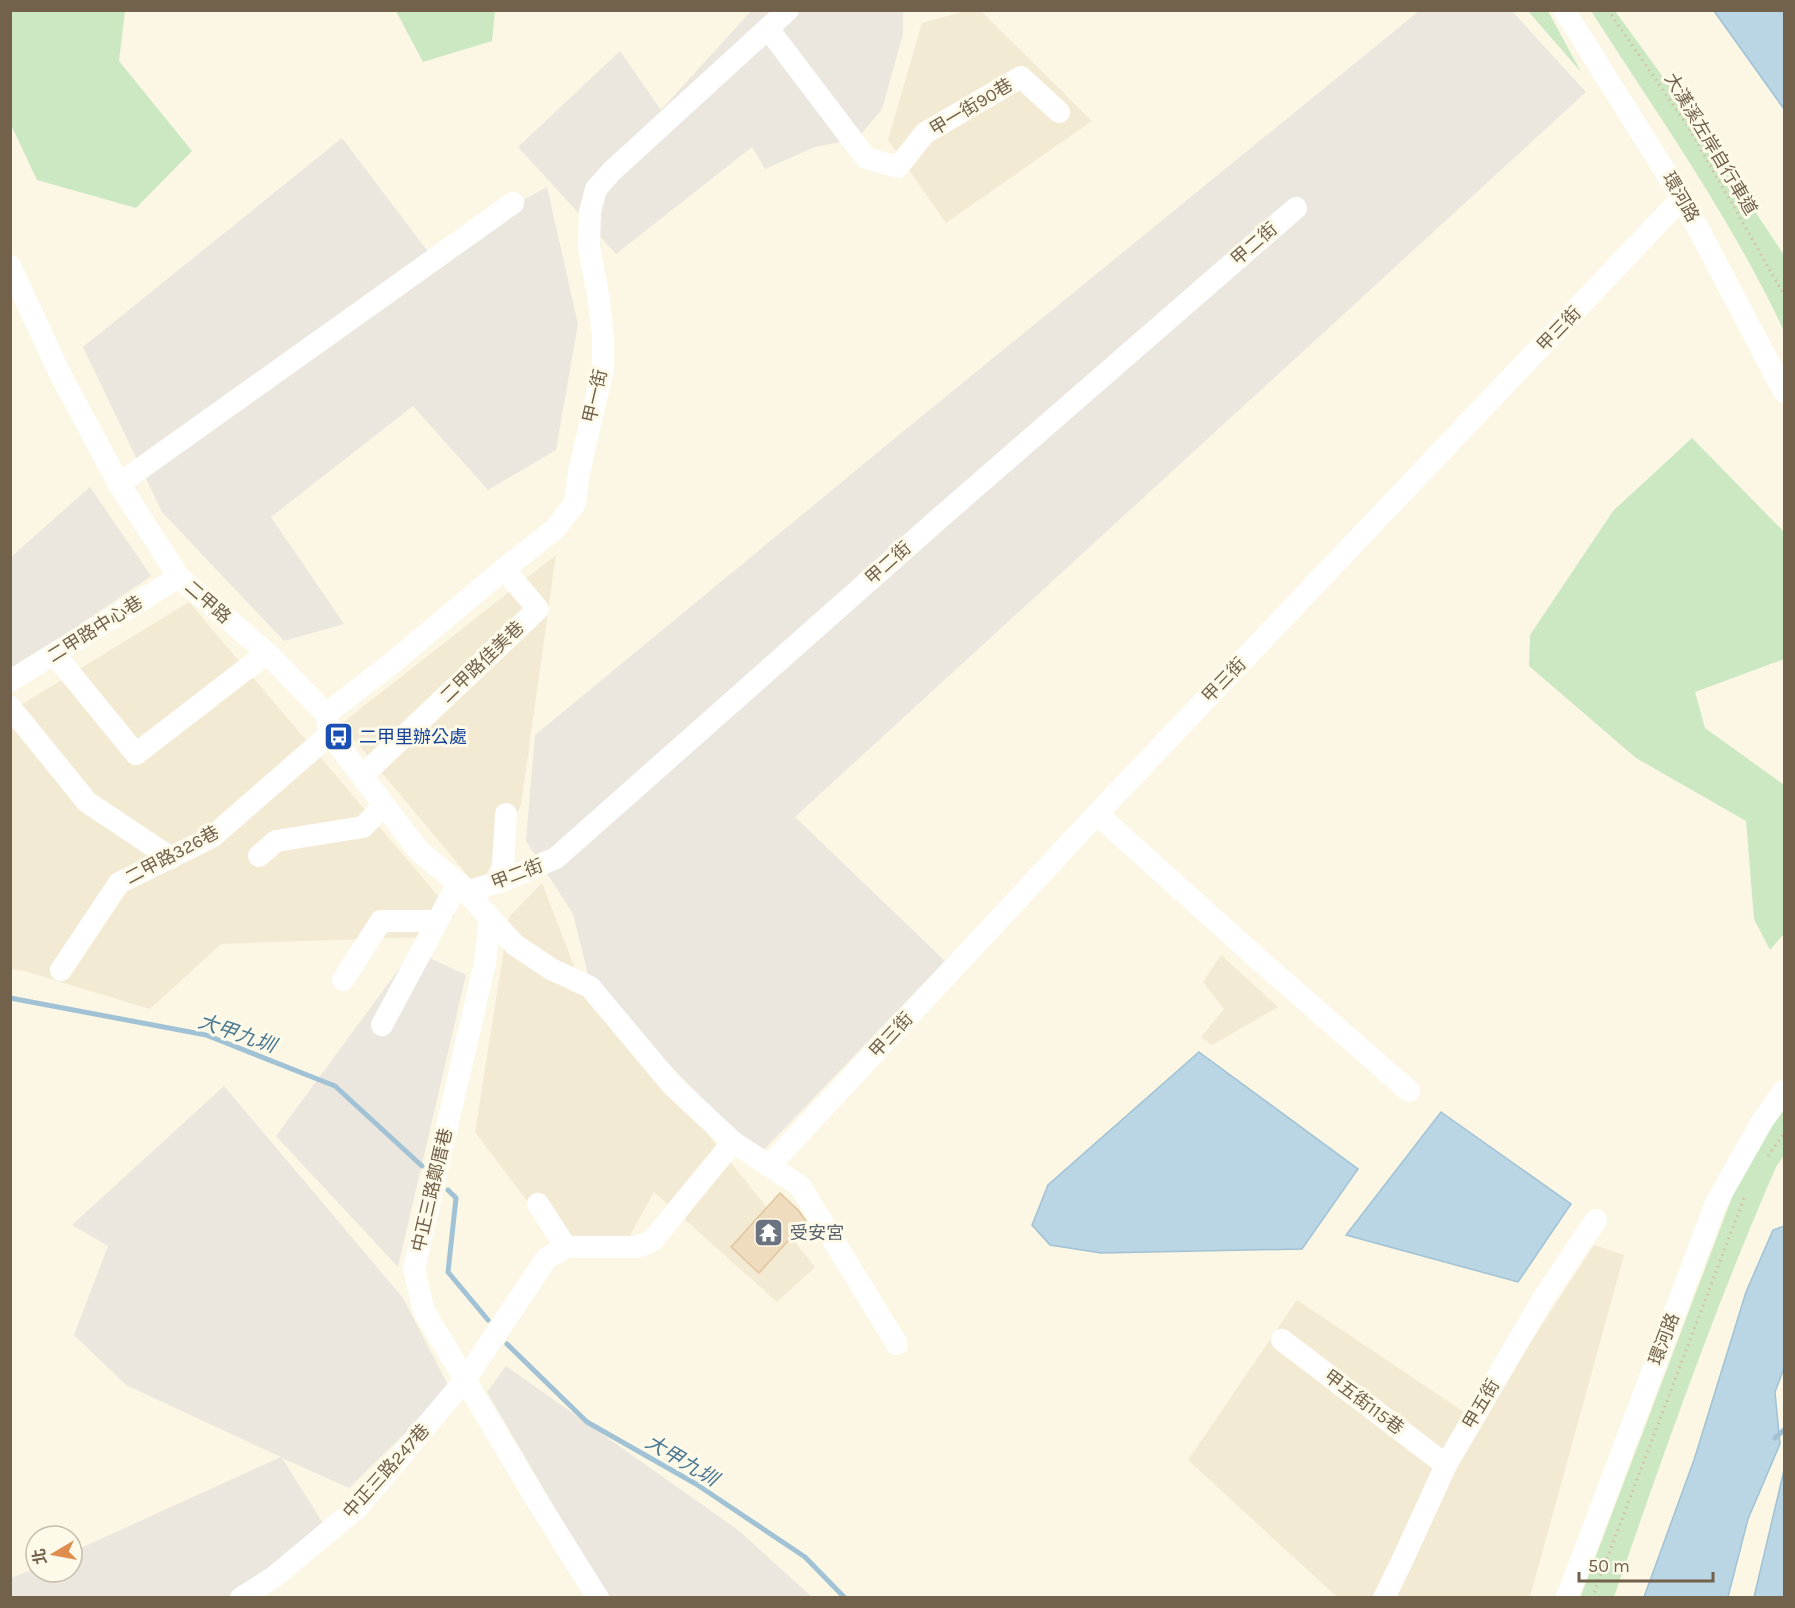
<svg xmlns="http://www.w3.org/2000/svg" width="1795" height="1608" viewBox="0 0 1795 1608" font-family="Karla,'Noto Sans TC',sans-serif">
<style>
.residential{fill:#f2ead3}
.industrial{fill:#ebe7de}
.green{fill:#cbe8c3}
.water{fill:#bad5e4;stroke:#a1c2d5;stroke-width:1.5}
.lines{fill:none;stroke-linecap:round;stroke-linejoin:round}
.stream{stroke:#a1c2d5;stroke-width:5}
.building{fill:#efdbbd;stroke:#e1c59e;stroke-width:1.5}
.path{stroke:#d4bfa1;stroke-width:3;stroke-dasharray:1.5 4.5;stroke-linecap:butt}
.minor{stroke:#fff;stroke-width:22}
.labels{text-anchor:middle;stroke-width:6;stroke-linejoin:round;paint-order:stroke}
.street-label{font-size:18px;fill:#72614b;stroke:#fefaea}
.transit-label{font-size:18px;fill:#164399;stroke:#fefaea;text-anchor:start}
.worship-label{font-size:18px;fill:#5b616d;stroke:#fefaea;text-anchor:start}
.water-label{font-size:20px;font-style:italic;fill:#4c7992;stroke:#fefaea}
</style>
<rect width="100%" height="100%" fill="#fbf7e4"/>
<g class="residential">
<path d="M965,11H981L1092,121L946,223L888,140L922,23Z"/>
<path d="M556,555L521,805L479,889L341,724Z"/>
<path d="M189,602L455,916L426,937L221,944L150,1009L24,971L11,969V711Z"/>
<path d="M542,883L576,971L815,1267L777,1302L654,1192L626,1243L560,1245L475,1132L509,917Z"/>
<path d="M1221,955L1278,1007L1212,1045L1201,1037L1224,1009L1203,982Z"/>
<path d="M1594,1245L1624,1255L1530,1597H1337L1188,1460L1297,1300L1479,1422Z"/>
</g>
<g class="industrial">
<path d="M751,11H903V34L882,109L857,139L815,147L765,169L752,147L616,254L518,147L620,51L661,110Z"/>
<path d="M1419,11H1512L1586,92L795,817L945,961L758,1156L590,983L573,914L526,841L535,735L900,434Z"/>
<path d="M342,138L429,253L547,187L578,324L556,450L488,490L413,406L271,517L344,624L284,641L162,512L83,347Z"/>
<path d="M90,487L151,576L11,672L10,558Z"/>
<path d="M413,950L466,975L398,1267L276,1136Z"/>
<path d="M224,1086L403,1298L450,1389L349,1488L282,1458L326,1528L236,1597L11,1598V1578L36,1568V1572H72V1552L281,1457L126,1385L74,1335L108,1246L72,1225Z"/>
<path d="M506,1366L738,1530L812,1597H607L487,1392Z"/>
</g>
<g class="green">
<path d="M11,10L125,11L119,61L192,151L136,208L37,180L11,125Z"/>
<path d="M396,11H495L492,41L423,62Z"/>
<path d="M1528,11H1548L1581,72Z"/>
<path d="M1591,11H1615L1693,118L1784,255V331C1731,218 1658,115 1591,11Z"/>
<path d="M1692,438L1784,532V659L1695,692L1705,728L1784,785V934L1770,950L1754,919L1746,821L1636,758L1529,666L1530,635L1613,511Z"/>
<path d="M1784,1106V1155L1776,1167C1715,1307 1664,1452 1614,1597L1580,1598L1739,1179Z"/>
</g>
<g class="water">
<path d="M1714,11H1784V109Z"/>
<path d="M1199,1052L1358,1169L1302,1249L1101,1253L1050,1245L1032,1225L1048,1185Z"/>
<path d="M1441,1112L1571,1204L1518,1282L1346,1235Z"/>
<path d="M1784,1226V1368L1775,1392L1780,1444L1748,1519L1728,1597H1644L1694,1460L1746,1292L1773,1230Z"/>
<path d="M1784,1470V1597H1754Z"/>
</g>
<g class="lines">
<g class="stream">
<path d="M10,998L206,1035L335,1086L422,1166"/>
<path d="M448,1190L456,1198L448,1272L488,1320"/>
<path d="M507,1344L587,1422L696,1484L805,1557L845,1598"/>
<path d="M1775,1438L1784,1430"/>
</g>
</g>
<path class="building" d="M780,1193L799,1211L806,1221L759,1273L731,1247Z"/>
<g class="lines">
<g class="path">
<path d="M1608,10L1687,125L1784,295"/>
<path d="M1768,1156L1784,1133"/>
<path d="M1592,1598L1744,1198"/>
</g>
<g class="minor">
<path d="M1564,10L1682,198L1784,392"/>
<path d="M769,30L866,158L898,167L925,133L1021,77L1059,112"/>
<path d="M10,266L61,376L119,484L179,577L267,653L326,714L330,734L419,851L458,883L515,945L551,969L590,987L672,1085L733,1142L800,1186L897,1344"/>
<path d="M119,484L513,203"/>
<path d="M55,655L136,754L267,653"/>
<path d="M10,681L179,577"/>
<path d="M10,707L87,802L171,858"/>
<path d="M326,714L392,663L504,569L555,529L575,503L579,472L603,369V336L598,294L589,248L590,212L596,189L612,171L788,10"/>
<path d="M362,776L538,609L504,569"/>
<path d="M1097,814L1256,957L1409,1091"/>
<path d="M259,856L276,841L363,827L384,805"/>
<path d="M502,881L506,814"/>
<path d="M466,892L502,881L556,858L942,516L1296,208"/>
<path d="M490,918L485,963L414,1269L424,1311L536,1499L598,1598"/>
<path d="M61,970L119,883L212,837L330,734"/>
<path d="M343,980L381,921H437"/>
<path d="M382,1025L458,883"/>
<path d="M769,1166L1097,814L1682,198"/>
<path d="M538,1204L566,1247"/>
<path d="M1282,1340L1446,1465"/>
<path d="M241,1598L274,1577L358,1507L465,1380L546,1259L566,1247H637L652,1241L733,1142"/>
<path d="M1384,1598L1403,1559L1446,1465L1544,1297L1596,1220"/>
<path d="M1567,1598L1716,1203L1763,1120L1784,1091"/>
</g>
</g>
<defs>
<symbol id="bus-square" viewBox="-11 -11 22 22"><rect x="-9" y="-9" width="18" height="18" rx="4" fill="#1a4fb4" stroke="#fefaea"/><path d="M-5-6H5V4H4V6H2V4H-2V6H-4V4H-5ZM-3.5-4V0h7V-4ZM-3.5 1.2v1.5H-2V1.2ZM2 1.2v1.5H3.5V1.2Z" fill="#fff"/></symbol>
<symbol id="temple-square" viewBox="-11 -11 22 22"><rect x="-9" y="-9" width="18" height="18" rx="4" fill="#6b7280" stroke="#fefaea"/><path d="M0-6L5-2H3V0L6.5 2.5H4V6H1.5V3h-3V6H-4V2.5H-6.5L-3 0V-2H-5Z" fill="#fff"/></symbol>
</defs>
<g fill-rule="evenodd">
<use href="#bus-square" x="322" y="720" width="33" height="33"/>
<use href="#temple-square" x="752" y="1216" width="33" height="33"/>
</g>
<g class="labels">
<g class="street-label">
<text transform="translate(971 107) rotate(-31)" y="6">甲一街90巷</text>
<text transform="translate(1711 144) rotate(59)" y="6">大漢溪左岸自行車道</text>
<text transform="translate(1681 197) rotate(60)" y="6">環河路</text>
<text transform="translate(1254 244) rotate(-41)" y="6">甲二街</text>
<text transform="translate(1559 329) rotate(-46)" y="6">甲三街</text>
<text transform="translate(595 396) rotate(-77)" y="6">甲一街</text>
<text transform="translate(888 563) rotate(-42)" y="6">甲二街</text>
<text transform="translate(208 602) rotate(41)" y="6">二甲路</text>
<text transform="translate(95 629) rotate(-32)" y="6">二甲路中心巷</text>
<text transform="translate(482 662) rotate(-44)" y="6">二甲路佳美巷</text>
<text transform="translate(1224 680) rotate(-46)" y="6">甲三街</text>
<text transform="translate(172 855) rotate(-28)" y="6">二甲路326巷</text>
<text transform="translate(517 874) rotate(-21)" y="6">甲二街</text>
<text transform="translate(891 1035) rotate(-47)" y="6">甲三街</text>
<text transform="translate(432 1190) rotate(-77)" y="6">中正三路鄭厝巷</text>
<text transform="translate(1664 1339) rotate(-69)" y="6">環河路</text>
<text transform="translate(1364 1402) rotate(37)" y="6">甲五街115巷</text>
<text transform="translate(1481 1404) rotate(-60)" y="6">甲五街</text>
<text transform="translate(386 1471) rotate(-48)" y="6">中正三路247巷</text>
</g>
<g class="transit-label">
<text x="359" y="743">二甲里辦公處</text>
</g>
<g class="worship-label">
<text x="790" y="1239">受安宮</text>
</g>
<g class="water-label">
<text transform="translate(237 1033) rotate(19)" y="7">大甲九圳</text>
<text transform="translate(682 1460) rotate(31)" y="7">大甲九圳</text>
</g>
</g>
<rect width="1795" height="1608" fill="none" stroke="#72614b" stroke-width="24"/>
<g transform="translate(54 1554) rotate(260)"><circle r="28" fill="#fefaea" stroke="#c6bdaa" stroke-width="1.5"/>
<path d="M0-4.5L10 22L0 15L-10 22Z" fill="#df8c4f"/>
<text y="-9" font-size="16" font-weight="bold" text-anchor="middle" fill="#72614b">北</text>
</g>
<path d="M1579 1572v9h134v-9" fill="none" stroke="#72614b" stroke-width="3"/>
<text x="1588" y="1572" font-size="18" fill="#72614b" stroke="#fefaea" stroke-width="4.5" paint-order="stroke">50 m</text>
</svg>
